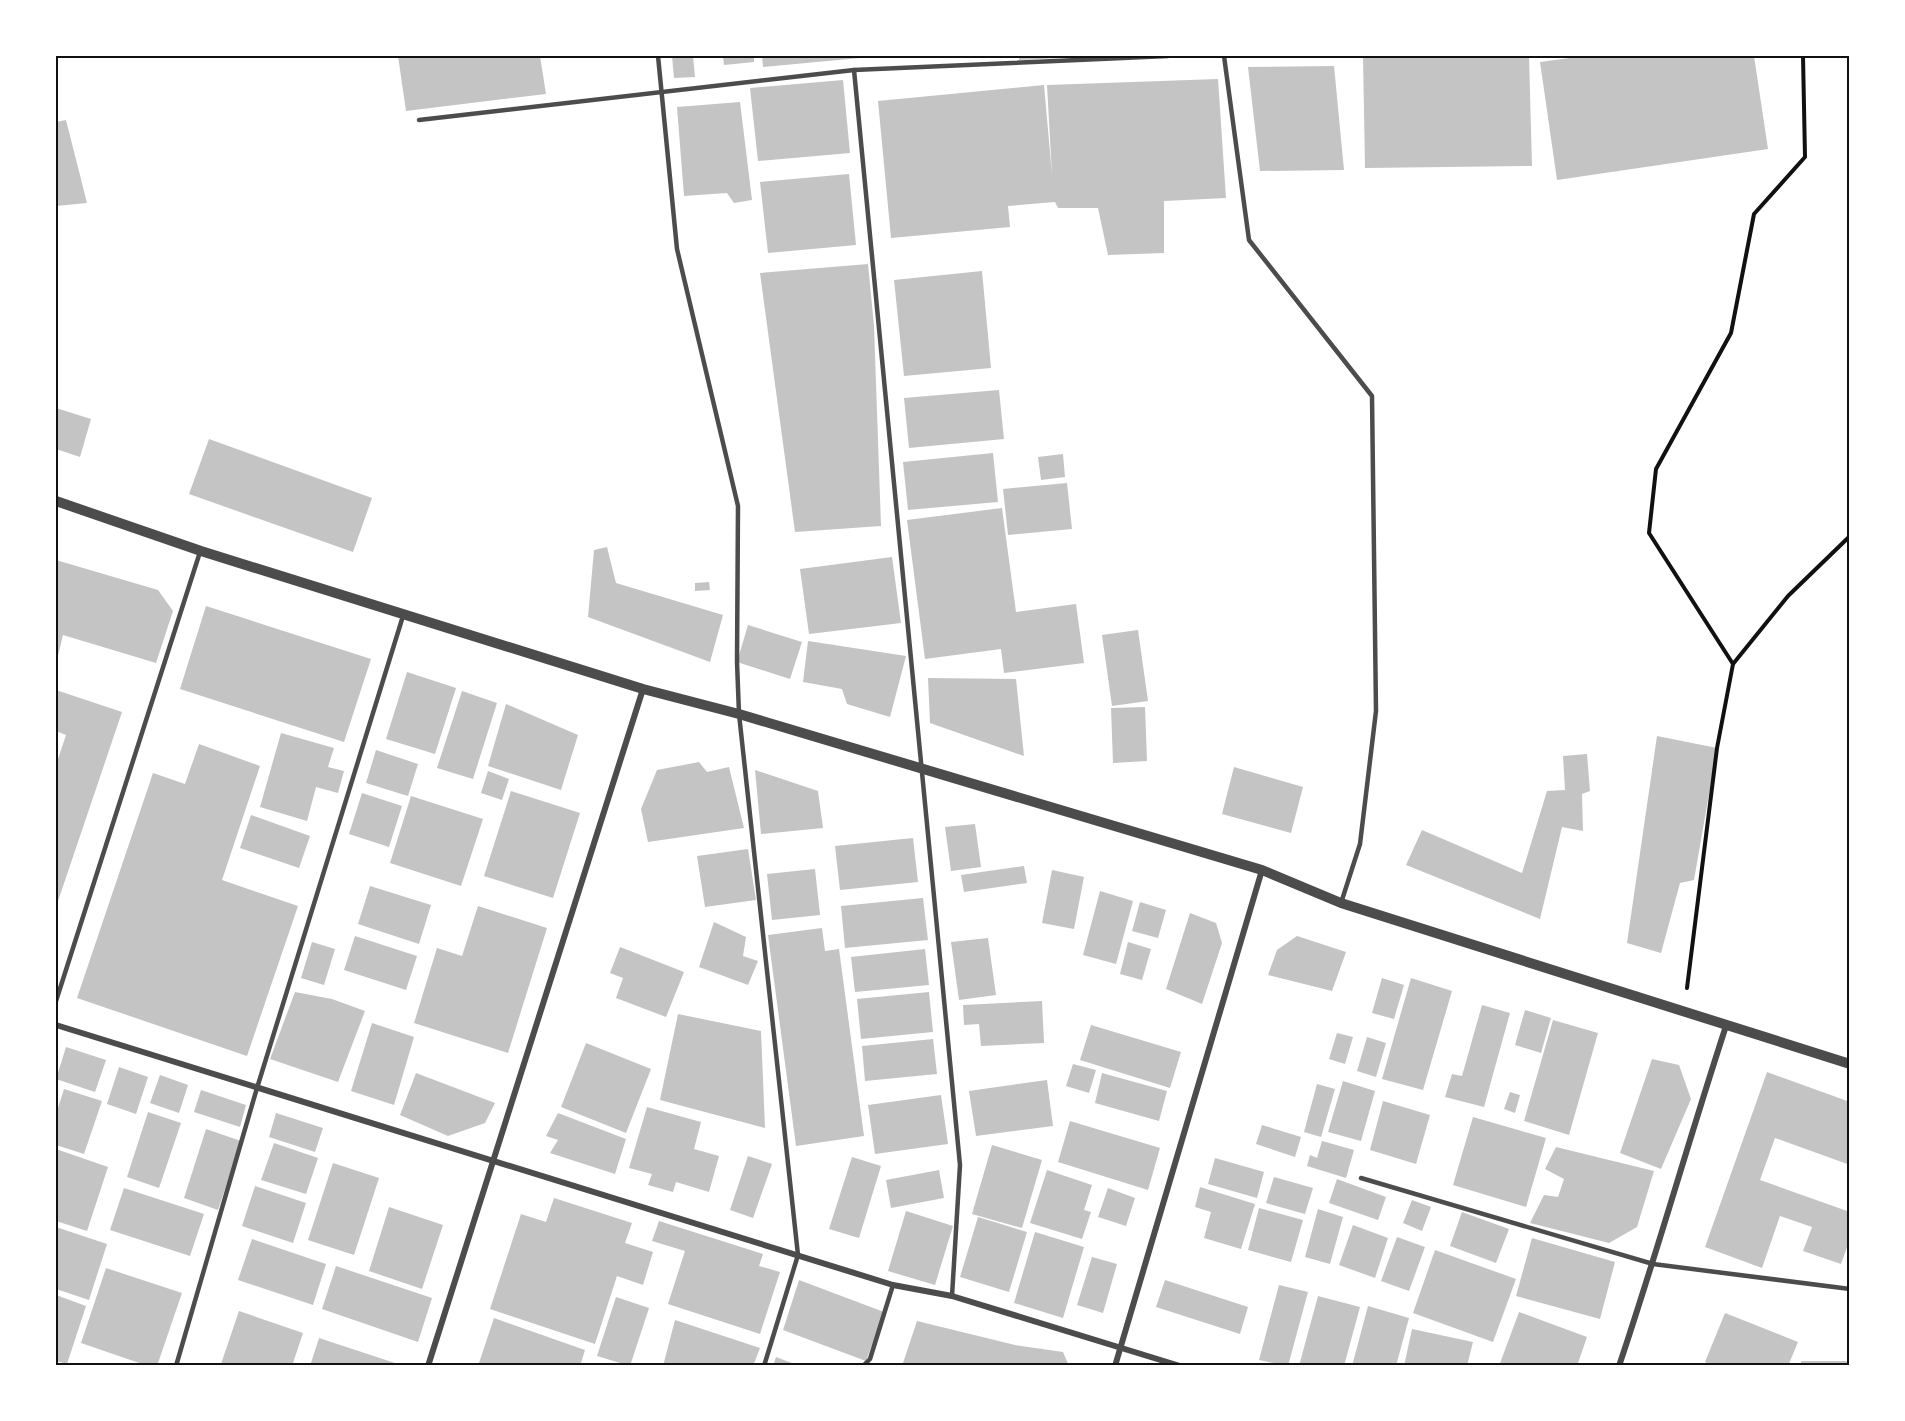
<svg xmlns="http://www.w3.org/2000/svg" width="1905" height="1421" viewBox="0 0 1905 1421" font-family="'Noto Serif',serif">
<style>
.building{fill:#c4c4c4}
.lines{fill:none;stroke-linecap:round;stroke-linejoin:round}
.path{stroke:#111;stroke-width:4}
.service{stroke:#4c4c4c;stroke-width:4.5}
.minor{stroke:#4c4c4c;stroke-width:6}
.tertiary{stroke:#4c4c4c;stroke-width:10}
.neatline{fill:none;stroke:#111;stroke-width:2}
</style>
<rect width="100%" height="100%" fill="#fff"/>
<g class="building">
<path d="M398,56H540L546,94L406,111Z"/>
<path d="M672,56H693L695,77L674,78Z"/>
<path d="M723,56H754V62L724,65Z"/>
<path d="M762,56H860V58L763,67Z"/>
<path d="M1019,56H1081V57L1019,60Z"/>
<path d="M1363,56H1529L1532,166L1365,168Z"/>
<path d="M1584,56H1754L1768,149L1557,180L1540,62Z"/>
<path d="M1334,66L1344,170L1260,171L1248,67Z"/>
<path d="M1218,79L1226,198L1164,201V253L1108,255L1098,208H1058L1055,202L1008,206L1010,227L891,238L878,101L1044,85L1052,175L1047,85Z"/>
<path d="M843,80L850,153L758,161L750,88Z"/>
<path d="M740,102L752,200L734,203L727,193L684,196L677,107Z"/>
<path d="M66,120L87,203L56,206V122Z"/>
<path d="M849,174L856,245L768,253L760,182Z"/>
<path d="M868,264L874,326L881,526L795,532L760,273Z"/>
<path d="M982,271L991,368L904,376L894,280Z"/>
<path d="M999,390L1004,439L909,448L904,398Z"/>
<path d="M56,408L91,419L80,457L56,449Z"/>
<path d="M209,439L372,498L353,552L189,494Z"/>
<path d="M993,453L998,502L908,510L903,462Z"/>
<path d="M1063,454L1065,477L1041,480L1038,457Z"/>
<path d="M1067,483L1072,529L1008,535L1003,489Z"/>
<path d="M1002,508L1016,612L1076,604L1084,663L1004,673L1001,649L925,659L907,520Z"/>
<path d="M607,547L616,583L723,615L710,662L588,617L594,550Z"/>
<path d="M892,557L901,623L809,634L800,569Z"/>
<path d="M56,560L158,590L173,611L156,663L63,635L56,664Z"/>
<path d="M709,582L710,590L695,591V583Z"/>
<path d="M206,606L371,659L344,742L180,689Z"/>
<path d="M748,625L802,642L790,679L737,662Z"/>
<path d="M1138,630L1148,701L1112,706L1102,635Z"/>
<path d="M808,641L906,656L890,717L847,704L842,689L803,682Z"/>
<path d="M407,672L456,688L435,754L386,739Z"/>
<path d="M928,678L1016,679L1024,756L930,723Z"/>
<path d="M56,690L122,712L56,907V765L66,735L56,731Z"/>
<path d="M462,691L497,703L473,779L437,768Z"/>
<path d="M506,704L578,735L561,790L488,766Z"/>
<path d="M1145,707L1147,761L1113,763L1111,708Z"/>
<path d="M281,733L334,748L328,767L344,771L338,793L316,787L307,821L260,807Z"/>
<path d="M1657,736L1717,748L1694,880L1680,883L1661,953L1627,943Z"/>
<path d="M199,744L260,766L222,880L298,906L247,1056L77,998L153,773L185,784Z"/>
<path d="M376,750L418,764L408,796L366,783Z"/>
<path d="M1587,754L1590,791L1582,794L1583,831L1562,827L1540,919L1406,865L1422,830L1522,873L1547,791L1565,790L1563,756Z"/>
<path d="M699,762L707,772L729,767L744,828L648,842L641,809L657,770Z"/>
<path d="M1234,767L1303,787L1291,833L1222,814Z"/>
<path d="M755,770L818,791L823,828L761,834Z"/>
<path d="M488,771L509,779L502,800L481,793Z"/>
<path d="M511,791L580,813L553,898L484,876Z"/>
<path d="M362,793L402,806L389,847L349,834Z"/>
<path d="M411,796L483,819L461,886L390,863Z"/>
<path d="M251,815L310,836L299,868L240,848Z"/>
<path d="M975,824L981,867L951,871L945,827Z"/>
<path d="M913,838L918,882L840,890L835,846Z"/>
<path d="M748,849L756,900L705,907L697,856Z"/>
<path d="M1024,866L1027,883L964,892L961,875Z"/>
<path d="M815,869L820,915L772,920L767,874Z"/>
<path d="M1052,870L1084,877L1074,929L1042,923Z"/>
<path d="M370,886L431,905L419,944L358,924Z"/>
<path d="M1100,891L1133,901L1116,964L1083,955Z"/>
<path d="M923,898L928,940L845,948L841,906Z"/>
<path d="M1140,902L1166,910L1158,938L1132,931Z"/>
<path d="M478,906L547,928L508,1053L414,1023L437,948L462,956Z"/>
<path d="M1190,913L1216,923L1222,943L1202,1004L1166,989Z"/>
<path d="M714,922L746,937L743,956L758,961L748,985L699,967Z"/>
<path d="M822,928L825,951L839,949L864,1136L796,1146L768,935Z"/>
<path d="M355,936L417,956L406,990L344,970Z"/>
<path d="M1297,936L1346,952L1332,991L1268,975L1277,950Z"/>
<path d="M988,938L996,995L959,1000L951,942Z"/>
<path d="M312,942L335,949L324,985L301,978Z"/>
<path d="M1128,942L1151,949L1142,980L1120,974Z"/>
<path d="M620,947L684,972L666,1017L616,998L623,978L610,973Z"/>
<path d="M925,949L929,985L855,992L851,957Z"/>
<path d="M1382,978L1404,985L1394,1019L1372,1013Z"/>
<path d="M1411,978L1452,991L1423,1090L1382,1079Z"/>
<path d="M295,992L332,999L365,1011L338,1082L270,1059Z"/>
<path d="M929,992L933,1032L861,1039L857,999Z"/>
<path d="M1042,1001L1044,1043L981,1046L979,1024L964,1025L963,1005Z"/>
<path d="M1482,1005L1510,1013L1484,1107L1445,1097L1452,1074L1462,1076Z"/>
<path d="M1525,1010L1551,1018L1541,1053L1515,1045Z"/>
<path d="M678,1014L761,1031L765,1128L660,1100Z"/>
<path d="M1553,1020L1598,1033L1569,1135L1524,1121Z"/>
<path d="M372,1023L414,1037L394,1105L351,1091Z"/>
<path d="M1091,1025L1181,1052L1170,1088L1080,1060Z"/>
<path d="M1337,1033L1353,1037L1345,1064L1329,1059Z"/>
<path d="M1367,1037L1386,1043L1376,1077L1357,1071Z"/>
<path d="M933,1039L937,1074L865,1081L862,1046Z"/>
<path d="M586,1043L651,1069L626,1133L561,1107Z"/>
<path d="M66,1047L106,1060L95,1092L56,1079Z"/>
<path d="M1652,1059L1679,1065L1691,1099L1661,1169L1620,1153Z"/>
<path d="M1073,1064L1096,1070L1089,1093L1066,1086Z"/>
<path d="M119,1067L148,1077L136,1114L107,1104Z"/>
<path d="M1767,1072L1850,1102V1165L1775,1138L1760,1180L1850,1212V1239L1841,1264L1803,1251L1812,1227L1780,1216L1762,1268L1705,1247Z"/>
<path d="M416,1073L495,1103L485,1123L448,1136L400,1115Z"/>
<path d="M1102,1073L1167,1091L1159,1121L1095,1103Z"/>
<path d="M160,1075L188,1085L179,1113L150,1103Z"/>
<path d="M1047,1080L1053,1126L976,1136L969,1091Z"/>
<path d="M1343,1081L1375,1091L1361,1141L1328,1132Z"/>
<path d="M1317,1084L1335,1089L1321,1137L1304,1132Z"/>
<path d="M64,1089L102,1101L84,1154L56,1145V1114Z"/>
<path d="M201,1090L246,1105L240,1127L194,1112Z"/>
<path d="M1510,1092L1520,1095L1515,1113L1504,1109Z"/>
<path d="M941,1095L948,1144L875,1154L868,1105Z"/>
<path d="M1383,1101L1430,1115L1416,1164L1370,1150Z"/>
<path d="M647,1107L701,1122L694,1149L719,1156L709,1192L676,1182L673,1192L648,1185L652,1174L629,1168Z"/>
<path d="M148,1112L181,1123L159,1188L127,1177Z"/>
<path d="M276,1113L323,1128L315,1152L269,1137Z"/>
<path d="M558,1113L626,1139L615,1174L550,1153L558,1140L546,1136Z"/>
<path d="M1473,1117L1546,1138L1526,1207L1453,1185Z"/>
<path d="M1070,1121L1160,1148L1148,1190L1058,1162Z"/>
<path d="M1262,1125L1301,1137L1295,1157L1256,1144Z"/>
<path d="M206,1129L241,1141L218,1210L184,1198Z"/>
<path d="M1322,1141L1354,1150L1346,1178L1307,1166L1310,1155L1317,1158Z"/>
<path d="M274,1143L318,1158L306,1194L261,1180Z"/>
<path d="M992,1145L1042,1160L1022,1228L972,1214Z"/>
<path d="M1556,1147L1654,1171L1637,1227L1609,1243L1530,1223L1544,1195L1558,1197L1564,1179L1545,1169Z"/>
<path d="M56,1149L108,1167L87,1231L56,1221Z"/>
<path d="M748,1156L772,1164L753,1218L730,1210Z"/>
<path d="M852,1157L881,1166L859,1238L829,1229Z"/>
<path d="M1215,1158L1264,1172L1257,1198L1208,1184Z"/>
<path d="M333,1163L379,1178L354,1255L308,1240Z"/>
<path d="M939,1170L944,1198L891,1208L886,1180Z"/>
<path d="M1047,1170L1092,1185L1084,1210L1091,1212L1082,1239L1030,1223Z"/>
<path d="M1274,1177L1313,1188L1305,1214L1266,1203Z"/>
<path d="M1337,1179L1386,1197L1378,1220L1329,1203Z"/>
<path d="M255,1186L306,1203L293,1243L242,1226Z"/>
<path d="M1200,1187L1255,1204L1241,1249L1204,1238L1211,1212L1195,1207Z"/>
<path d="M124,1188L204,1214L190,1256L110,1230Z"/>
<path d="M1108,1188L1135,1198L1126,1226L1098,1217Z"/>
<path d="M554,1198L632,1223L625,1243L653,1252L643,1285L617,1276L595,1344L490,1309L521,1214L546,1222Z"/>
<path d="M1412,1200L1431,1207L1422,1231L1403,1223Z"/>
<path d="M389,1207L443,1225L422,1289L369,1271Z"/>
<path d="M1259,1208L1303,1220L1291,1262L1248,1250Z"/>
<path d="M1318,1209L1343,1217L1330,1264L1305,1257Z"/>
<path d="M906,1211L953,1226L935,1285L888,1271Z"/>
<path d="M1462,1212L1509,1229L1496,1263L1450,1246Z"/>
<path d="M978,1217L1027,1232L1009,1292L960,1277Z"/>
<path d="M659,1221L763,1254L759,1266L780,1272L760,1334L668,1304L685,1251L652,1241Z"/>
<path d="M1353,1225L1388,1238L1375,1278L1339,1265Z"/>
<path d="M56,1227L107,1244L89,1300L56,1289Z"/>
<path d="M1035,1232L1084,1247L1063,1318L1014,1303Z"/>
<path d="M1397,1237L1425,1247L1409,1291L1381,1281Z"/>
<path d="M1532,1238L1615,1262L1600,1319L1516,1296Z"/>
<path d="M252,1239L326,1264L313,1305L238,1280Z"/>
<path d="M1435,1250L1516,1279L1493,1342L1413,1313Z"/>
<path d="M1092,1257L1117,1264L1103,1313L1077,1305Z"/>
<path d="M336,1266L432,1298L418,1342L322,1309Z"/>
<path d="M106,1268L182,1293L157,1366H148L81,1343Z"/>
<path d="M799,1280L884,1312L866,1361L783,1330Z"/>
<path d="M1165,1280L1248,1307L1240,1334L1156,1307Z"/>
<path d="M1279,1285L1308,1292L1288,1366L1259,1360Z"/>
<path d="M56,1295L86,1306L67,1364L56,1361Z"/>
<path d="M1318,1296L1360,1307L1344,1366H1299Z"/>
<path d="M616,1297L649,1308L630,1366L597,1356Z"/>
<path d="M1368,1306L1409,1318L1396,1366H1352Z"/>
<path d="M239,1311L303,1333L292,1366L221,1364Z"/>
<path d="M1519,1312L1587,1337L1577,1366H1499Z"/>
<path d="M1725,1313L1798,1342L1788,1366H1713L1705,1362Z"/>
<path d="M494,1318L585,1350L580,1366H478Z"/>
<path d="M675,1320L760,1348L753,1366H663Z"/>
<path d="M917,1321L1015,1345L1063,1352L1069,1366H902Z"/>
<path d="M1412,1329L1473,1342L1467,1366H1404Z"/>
<path d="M319,1338L401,1365V1366H310Z"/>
<path d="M776,1357L797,1365V1366H773Z"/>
<rect x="1801" y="1361" width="49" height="5"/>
</g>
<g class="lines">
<g class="path">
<path d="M1733,664L1788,596L1850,536"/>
<path d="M1687,988L1717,748L1733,664L1649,533L1656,469L1731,333L1754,214L1805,157L1803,56"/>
</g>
<g class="service">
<path d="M658,56L677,249L738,506L737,662L739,714L798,1255L764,1366"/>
<path d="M1224,56L1249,240L1372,396L1376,711L1360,844L1341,903"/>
<path d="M854,70L960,1165L952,1296"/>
<path d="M419,120L854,70L1168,56"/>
<path d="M56,1001L200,552"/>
<path d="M1361,1178L1653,1264L1850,1289"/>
<path d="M176,1366L257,1088L403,616"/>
<path d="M863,1366L870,1359L893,1285"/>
</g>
<g class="minor">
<path d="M56,1025L893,1285L952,1296L1180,1366"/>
<path d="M428,1366L643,689"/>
<path d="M1115,1366L1262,870"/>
<path d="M1619,1366C1657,1253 1689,1139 1726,1026"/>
</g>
<path class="tertiary" d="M56,501L201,551L643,689L739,714L1262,870L1341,903L1850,1064"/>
</g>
<rect width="1905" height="1421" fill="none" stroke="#ffffff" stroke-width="114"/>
<rect x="57" y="57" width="1791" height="1307" class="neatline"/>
</svg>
